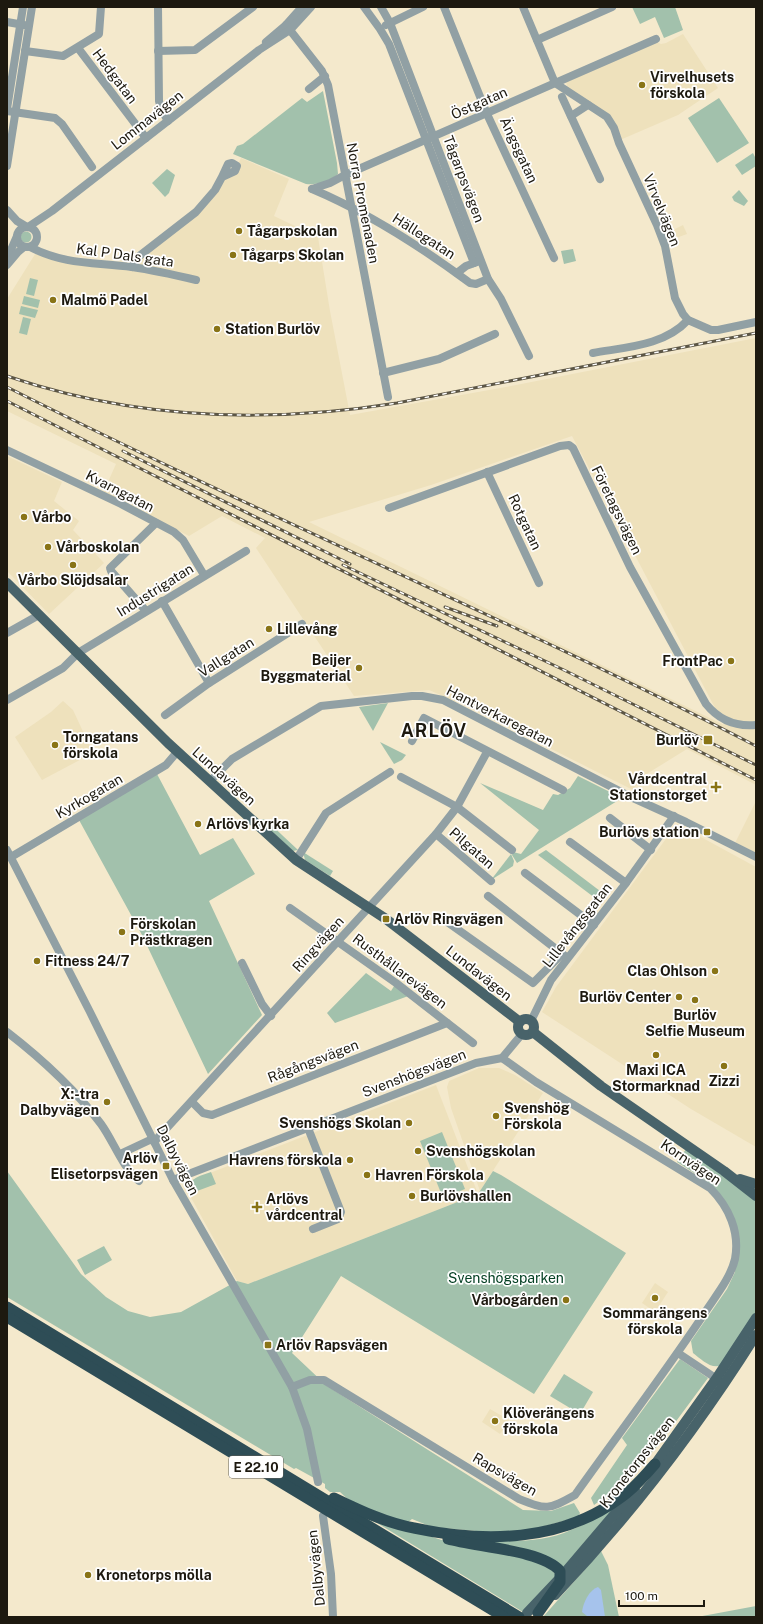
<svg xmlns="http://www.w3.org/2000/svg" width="763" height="1624" viewBox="0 0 763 1624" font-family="'Public Sans',sans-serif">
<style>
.built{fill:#eee1bc;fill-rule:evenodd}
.green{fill:#a2c1ac}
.water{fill:#a6c3ec}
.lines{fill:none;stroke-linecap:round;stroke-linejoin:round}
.minor{stroke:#91a0a4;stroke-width:8}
.major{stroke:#48636a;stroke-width:10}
.highway{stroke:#2e4d56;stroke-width:11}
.rail-casing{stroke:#5b5545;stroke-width:3}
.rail{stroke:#fff;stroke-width:1.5;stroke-dasharray:4.5;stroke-linecap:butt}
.poi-dot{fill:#897417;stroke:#fff;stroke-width:1.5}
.labels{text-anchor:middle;stroke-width:3.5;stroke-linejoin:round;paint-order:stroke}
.shield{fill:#fff;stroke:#615e57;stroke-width:1}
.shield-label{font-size:13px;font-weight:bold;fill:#1d190f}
.street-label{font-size:14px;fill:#1d190f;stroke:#fff}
.poi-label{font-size:14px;font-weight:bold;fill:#1d190f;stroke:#fff;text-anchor:start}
.park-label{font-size:14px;fill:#054124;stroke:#fff}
.district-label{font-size:18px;font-weight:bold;letter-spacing:1px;fill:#1d190f;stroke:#fff}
</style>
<rect width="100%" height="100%" fill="#f4e9cc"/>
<g class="built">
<path d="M683,34L718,88L678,115L620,140L609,115L568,88L566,82L657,42L661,44L666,43Z"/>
<path d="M241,158L289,179L274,216L318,237L330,311L350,415L511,386L756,338V785L687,749L645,775L633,790L464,705L429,690L354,696L256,548L265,538L222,516L189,536L103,493L116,464L7,411V299L37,251L132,267L182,224L237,166ZM572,436L638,561L724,725L309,522L431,485Z"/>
<path d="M683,225L687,234L676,238L673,230Z"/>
<path d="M7,456L62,482L54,501L79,521L73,530L104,563L49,614L7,571Z"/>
<path d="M63,701L73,710L93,753L42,780L15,737L51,712Z"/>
<path d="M756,801V853L735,843Z"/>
<path d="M677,824L756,867V1147L691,1109L542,1012L556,987Z"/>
<path d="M479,1068H499L515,1075L543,1093L480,1191L451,1108L447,1087L449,1081Z"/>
<path d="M436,1085L478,1194L248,1284L237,1281L189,1194L188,1187L192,1180Z"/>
<path d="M655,1283L668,1292L655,1312L642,1303Z"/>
<path d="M490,1409L509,1420L500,1434L482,1422Z"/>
</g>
<g class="green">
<path d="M632,7H675L683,30L664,38L655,17L640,24Z"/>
<path d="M323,91L337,163L338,174C329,182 317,185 306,184L233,154L237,146L243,144L302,98L307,102Z"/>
<path d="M719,98L749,143L717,163L688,118Z"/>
<path d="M753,153L756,159V166L742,175L735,165Z"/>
<path d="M167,169L175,175L169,193L165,197L152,183Z"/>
<path d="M739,190L748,201L744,206L734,201L732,197Z"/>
<circle cx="26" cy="237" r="5.5"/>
<path d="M573,249L576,261L564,264L561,251Z"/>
<path d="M30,278L38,280L34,296L26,294Z"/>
<path d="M24,296L40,300L38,308L22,304Z"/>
<path d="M21,306L38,310L35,318L19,314Z"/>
<path d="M23,317L31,319L27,335L19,333Z"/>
<path d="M388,703L373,731L359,707Z"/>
<path d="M380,742L406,755L402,760L394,764Z"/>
<path d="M157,774L200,855L233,838L255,874L209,901L262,1015L208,1074L142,935L79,820Z"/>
<path d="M578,776L622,798L517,863L512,855L513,852L521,854L539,830L480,783L543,810L553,794L558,795L570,788Z"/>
<path d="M262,819L266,820L298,850L293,851L261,822Z"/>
<path d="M546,850L604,894L599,901L538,855Z"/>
<path d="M303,852L333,871L330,876L305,860Z"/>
<path d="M511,854L514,861L513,866L491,880Z"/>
<path d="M366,973L391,991L396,983L411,995L335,1023L327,1013Z"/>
<path d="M442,1132L465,1189L443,1198L420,1141Z"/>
<path d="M686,1149L756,1199V1313L722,1365C711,1370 701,1359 693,1353L691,1341L727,1289L735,1272L736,1226L705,1180L677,1162Z"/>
<path d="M7,1171L81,1274L106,1297L128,1311L150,1317L181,1312L237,1281L248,1284L478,1194L493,1171L501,1175L626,1253L534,1394L341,1276L292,1353L327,1386L523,1510L551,1511L574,1503L580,1513L578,1517L523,1532H487L432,1527L412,1519L407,1523C386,1516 356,1509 340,1492H330L325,1488V1484L296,1468L294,1469L7,1297Z"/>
<path d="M211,1172L216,1184L189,1194C185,1179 200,1176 211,1172Z"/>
<path d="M104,1246L112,1260L85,1275L77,1260Z"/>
<path d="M680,1359L708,1378L660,1443L623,1484L594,1505L591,1498L627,1445L622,1438Z"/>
<path d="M564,1374L593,1392L580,1414L550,1396Z"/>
<path d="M620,1503L563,1570L464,1539C499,1541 539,1545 571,1530C588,1523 604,1513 620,1503Z"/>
<path d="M364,1515L451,1543L539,1560L557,1575L523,1612Z"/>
<path d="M601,1551L608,1565L619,1617H543Z"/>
<path d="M756,1606V1617H697Z"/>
</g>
<path class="water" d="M598,1587L601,1590L605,1617L587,1616L582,1612C583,1603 589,1590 598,1587Z"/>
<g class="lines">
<g class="minor">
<path d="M158,7L159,101L161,109L168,121"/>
<path d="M364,7L380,29L389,44L474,263"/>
<path d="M381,7L390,23L488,279L501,299L529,356"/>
<path d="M444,7L487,114L554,258"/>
<path d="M523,7L555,83L607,117L614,128L619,143L657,225L665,246L675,298L683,314L688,320L711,330H718L756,322"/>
<path d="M7,22L24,25"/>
<path d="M286,25L322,71L328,85L388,397"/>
<path d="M386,25L423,7"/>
<path d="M537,40L612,7"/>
<path d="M266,42L286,25L302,7"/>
<path d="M78,48L146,138"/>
<path d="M25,51L63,56L99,34L101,7"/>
<path d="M158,51L195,50L253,7"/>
<path d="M309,89L325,76"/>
<path d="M562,97L600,179"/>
<path d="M7,109L23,7"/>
<path d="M7,111L55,118L62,124L92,167"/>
<path d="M571,116L588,105"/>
<path d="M7,166L32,7"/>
<path d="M312,189L330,183L345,175L656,39"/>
<path d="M312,189C369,213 420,246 470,283L476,284L488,279"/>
<path d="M7,210L17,221L27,227"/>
<circle cx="27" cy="237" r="10"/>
<path d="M28,227L52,211L259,50L290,30L311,7"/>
<path d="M30,247C65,265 94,262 132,267C153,270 175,275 196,280"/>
<path d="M7,259L17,236"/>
<path d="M7,265L18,252L24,247"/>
<path d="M132,267L138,257L196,212L215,190L222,177L235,171L237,166L232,163L228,164L222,177"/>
<path d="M457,273L466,266L477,262"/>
<path d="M593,353C626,347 664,346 688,320"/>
<path d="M383,373L439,359L495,334"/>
<path d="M7,450L121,504L174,532L183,540L204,575"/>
<path d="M487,472L539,583"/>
<path d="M389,508L560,446L569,445L573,448L630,567L706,704C719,720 735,727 756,725"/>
<path d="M162,601L209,683"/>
<path d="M146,611L111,571L110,568L156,523"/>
<path d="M7,633L39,615"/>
<path d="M7,700L63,668L78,653L246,551"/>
<path d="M165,715L209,683L302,624"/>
<path d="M412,741L424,718L563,790"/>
<path d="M401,777L457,807L512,850"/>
<path d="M210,781L232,759L321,706L412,696H422L443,700L633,798L686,822L756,857"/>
<path d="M610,818L651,850"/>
<path d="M436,834L491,881"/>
<path d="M570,842L626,883"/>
<path d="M7,850L90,1012L173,1180L292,1387L307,1429L318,1482"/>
<path d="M11,857L166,765L177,752"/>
<path d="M296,860L326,813L390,772"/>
<path d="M525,873L594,925"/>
<path d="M488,896L565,956"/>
<path d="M290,908L396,983L473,1043"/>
<path d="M443,919L533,983L562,954"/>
<path d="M242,963L262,1004L271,1016"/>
<path d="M531,1021L551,980L626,883L674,816"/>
<path d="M7,1032C42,1059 74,1088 101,1124C114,1142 122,1167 139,1181"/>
<path d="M192,1102L203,1113L212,1115L447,1023"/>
<path d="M308,1128L341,1212L338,1219L313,1229"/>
<path d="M154,1142L436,834L457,807L487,752"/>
<path d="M120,1154L152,1139"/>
<path d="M173,1180L476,1063L502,1058L522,1034"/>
<path d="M678,1353L720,1381"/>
<path d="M292,1387L310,1380H324L519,1499C547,1510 548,1510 575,1495C617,1436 661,1378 702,1317C713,1299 730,1280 735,1259C740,1232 729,1207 710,1188L536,1082L502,1058"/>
<path d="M323,1516L331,1574L333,1617"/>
</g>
<g class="major">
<path d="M7,583L168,743L296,860L386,919L520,1022"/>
<circle cx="526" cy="1027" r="8"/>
<path d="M533,1032L601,1086L724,1171L756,1196"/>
<path d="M740,1179L756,1184"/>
<path d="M651,1470L716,1379L756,1318"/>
<path d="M555,1595C630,1516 698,1427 756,1335"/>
<path d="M527,1613L561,1577L635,1490"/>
</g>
<g class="highway">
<path d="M7,1307L519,1617"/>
<path d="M7,1317L504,1617"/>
<path d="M334,1498C359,1510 386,1523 414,1528C484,1543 561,1542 620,1498C634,1489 644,1476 655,1464"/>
<path d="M448,1539C476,1547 542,1550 560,1571V1582L538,1613"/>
</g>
<defs>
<g id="rail">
<path d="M7,376C133,419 266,424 397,403L756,333"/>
<path d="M7,387C254,512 510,619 756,746"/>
<path d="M7,401L756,780"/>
<path d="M123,451L350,564"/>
<path d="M343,565L566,671L756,765"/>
<path d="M445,607L497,626"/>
</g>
</defs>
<use href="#rail" class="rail-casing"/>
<use href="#rail" class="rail"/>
</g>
<g class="poi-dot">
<circle cx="642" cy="85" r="4"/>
<circle cx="239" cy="231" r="4"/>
<circle cx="233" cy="255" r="4"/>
<circle cx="53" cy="300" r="4"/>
<circle cx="217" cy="329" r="4"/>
<circle cx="24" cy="517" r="4"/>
<circle cx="48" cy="547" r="4"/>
<circle cx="73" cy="565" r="4"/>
<circle cx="269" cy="629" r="4"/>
<circle cx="731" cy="661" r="4"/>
<circle cx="359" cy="668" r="4"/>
<rect x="703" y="735" width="10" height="10" rx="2"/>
<circle cx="55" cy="745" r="4"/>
<path d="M714 781h4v4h4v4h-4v4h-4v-4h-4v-4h4z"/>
<circle cx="198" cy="824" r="4"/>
<rect x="703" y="828" width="8" height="8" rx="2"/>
<rect x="382" y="915" width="8" height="8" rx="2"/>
<circle cx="122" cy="932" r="4"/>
<circle cx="37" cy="961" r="4"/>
<circle cx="715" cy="971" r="4"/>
<circle cx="679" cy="997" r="4"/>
<circle cx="695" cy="1000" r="4"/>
<circle cx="656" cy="1055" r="4"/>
<circle cx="724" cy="1066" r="4"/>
<circle cx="107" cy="1102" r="4"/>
<circle cx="496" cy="1116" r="4"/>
<circle cx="409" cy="1123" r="4"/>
<circle cx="418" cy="1151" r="4"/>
<circle cx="350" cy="1160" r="4"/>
<rect x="162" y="1162" width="8" height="8" rx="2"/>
<circle cx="367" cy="1175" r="4"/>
<circle cx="412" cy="1196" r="4"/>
<path d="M255 1201h4v4h4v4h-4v4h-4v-4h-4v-4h4z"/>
<circle cx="655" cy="1298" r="4"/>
<circle cx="566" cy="1300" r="4"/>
<rect x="264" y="1341" width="8" height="8" rx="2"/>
<circle cx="495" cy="1421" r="4"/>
<circle cx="88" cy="1575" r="4"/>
</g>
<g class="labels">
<rect class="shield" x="229" y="1456" width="54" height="22" rx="3"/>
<g class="shield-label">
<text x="256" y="1472">E 22.10</text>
</g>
<g class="street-label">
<text transform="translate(115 76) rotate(53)" y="5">Hedgatan</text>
<text transform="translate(479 103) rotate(-24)" y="5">Östgatan</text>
<text transform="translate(147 120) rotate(-38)" y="5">Lommavägen</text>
<text transform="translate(519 150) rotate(65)" y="5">Ängsgatan</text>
<text transform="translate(464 179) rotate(69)" y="5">Tågarpsvägen</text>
<text transform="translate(363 203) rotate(79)" y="5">Norra Promenaden</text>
<text transform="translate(662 210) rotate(68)" y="5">Virvelvägen</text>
<text transform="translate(424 236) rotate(33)" y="5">Hällegatan</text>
<text transform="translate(125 255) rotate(8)" y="5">Kal P Dals gata</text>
<text transform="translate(120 491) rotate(27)" y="5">Kvarngatan</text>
<text transform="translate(617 510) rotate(64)" y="5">Företagsvägen</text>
<text transform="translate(525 522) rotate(65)" y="5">Rotgatan</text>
<text transform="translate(155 590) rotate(-32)" y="5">Industrigatan</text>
<text transform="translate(226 657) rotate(-32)" y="5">Vallgatan</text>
<text transform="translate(500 716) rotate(27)" y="5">Hantverkaregatan</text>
<text transform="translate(224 776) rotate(42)" y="5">Lundavägen</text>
<text transform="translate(89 796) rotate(-30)" y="5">Kyrkogatan</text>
<text transform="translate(472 848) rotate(41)" y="5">Pilgatan</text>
<text transform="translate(577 925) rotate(-52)" y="5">Lillevångsgatan</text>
<text transform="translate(318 944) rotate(-48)" y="5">Ringvägen</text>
<text transform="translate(400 971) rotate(37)" y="5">Rusthållarevägen</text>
<text transform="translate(479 973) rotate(38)" y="5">Lundavägen</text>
<text transform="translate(313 1061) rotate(-21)" y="5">Rågångsvägen</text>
<text transform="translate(414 1073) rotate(-21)" y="5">Svenshögsvägen</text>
<text transform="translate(178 1160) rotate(63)" y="5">Dalbyvägen</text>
<text transform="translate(691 1162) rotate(34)" y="5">Kornvägen</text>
<text transform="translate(637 1462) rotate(-52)" y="5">Kronetorpsvägen</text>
<text transform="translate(505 1474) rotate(30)" y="5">Rapsvägen</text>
<text transform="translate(316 1568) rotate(-96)" y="5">Dalbyvägen</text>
</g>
<g class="poi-label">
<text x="650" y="82">Virvelhusets<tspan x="650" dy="16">förskola</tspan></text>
<text x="247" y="236">Tågarpskolan</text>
<text x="241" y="260">Tågarps Skolan</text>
<text x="61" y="305">Malmö Padel</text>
<text x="225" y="334">Station Burlöv</text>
<text x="32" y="522">Vårbo</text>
<text x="56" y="552">Vårboskolan</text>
<text x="73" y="585" text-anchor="middle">Vårbo Slöjdsalar</text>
<text x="277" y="634">Lillevång</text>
<text x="351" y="665" text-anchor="end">Beijer<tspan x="351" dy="16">Byggmaterial</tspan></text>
<text x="723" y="666" text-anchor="end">FrontPac</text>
<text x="63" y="742">Torngatans<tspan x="63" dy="16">förskola</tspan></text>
<text x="699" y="745" text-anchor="end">Burlöv</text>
<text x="707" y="784" text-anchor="end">Vårdcentral<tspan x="707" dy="16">Stationstorget</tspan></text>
<text x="206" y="829">Arlövs kyrka</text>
<text x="699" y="837" text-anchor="end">Burlövs station</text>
<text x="394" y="924">Arlöv Ringvägen</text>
<text x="130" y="929">Förskolan<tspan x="130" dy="16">Prästkragen</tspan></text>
<text x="45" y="966">Fitness 24/7</text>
<text x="707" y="976" text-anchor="end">Clas Ohlson</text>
<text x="671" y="1002" text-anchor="end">Burlöv Center</text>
<text x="695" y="1020" text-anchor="middle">Burlöv<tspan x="695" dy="16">Selfie Museum</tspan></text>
<text x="656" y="1075" text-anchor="middle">Maxi ICA<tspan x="656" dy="16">Stormarknad</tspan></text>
<text x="724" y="1086" text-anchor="middle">Zizzi</text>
<text x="99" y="1099" text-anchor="end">X:-tra<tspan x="99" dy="16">Dalbyvägen</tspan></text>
<text x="504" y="1113">Svenshög<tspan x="504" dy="16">Förskola</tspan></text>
<text x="401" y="1128" text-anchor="end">Svenshögs Skolan</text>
<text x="426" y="1156">Svenshögskolan</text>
<text x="158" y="1163" text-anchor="end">Arlöv<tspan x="158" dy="16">Elisetorpsvägen</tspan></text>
<text x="342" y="1165" text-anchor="end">Havrens förskola</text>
<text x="375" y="1180">Havren Förskola</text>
<text x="420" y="1201">Burlövshallen</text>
<text x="266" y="1204">Arlövs<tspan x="266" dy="16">vårdcentral</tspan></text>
<text x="558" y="1305" text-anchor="end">Vårbogården</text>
<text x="655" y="1318" text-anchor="middle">Sommarängens<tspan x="655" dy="16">förskola</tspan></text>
<text x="276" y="1350">Arlöv Rapsvägen</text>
<text x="503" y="1418">Klöverängens<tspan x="503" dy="16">förskola</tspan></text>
<text x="96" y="1580">Kronetorps mölla</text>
</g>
<g class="park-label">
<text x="506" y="1283">Svenshögsparken</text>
</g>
<g class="district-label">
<text x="434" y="737">ARLÖV</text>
</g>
</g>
<rect width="763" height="1624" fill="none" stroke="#1d190f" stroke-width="16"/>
<path d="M619 1600v6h85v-6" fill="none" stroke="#1d190f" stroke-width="2"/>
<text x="625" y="1600" font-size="12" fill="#1d190f" stroke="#ffffff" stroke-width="3" paint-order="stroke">100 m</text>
</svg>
